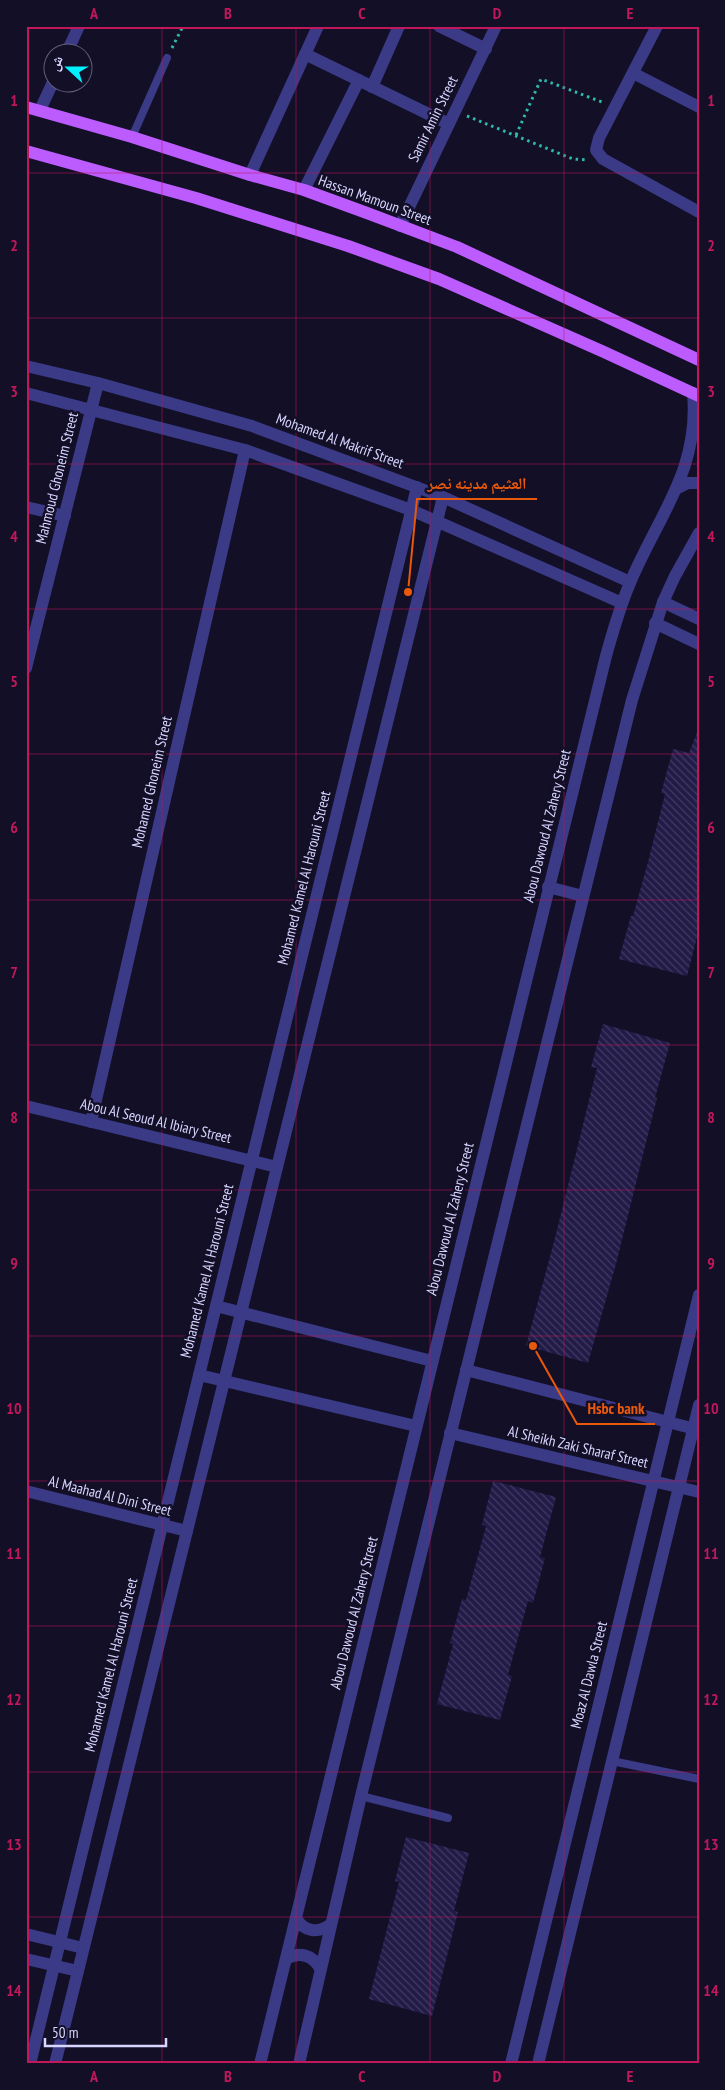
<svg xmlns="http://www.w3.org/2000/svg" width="725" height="2090" viewBox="0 0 725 2090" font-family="'PT Sans Narrow','Noto Naskh Arabic',sans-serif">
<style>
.building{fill:url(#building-back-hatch)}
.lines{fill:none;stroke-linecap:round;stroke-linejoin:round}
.path{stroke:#2ebaac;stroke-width:3;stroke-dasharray:2.5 4;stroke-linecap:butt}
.service{stroke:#3a3a86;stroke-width:8}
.minor{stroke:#3a3a86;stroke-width:12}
.tertiary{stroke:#3a3a86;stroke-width:12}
.primary{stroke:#bc5cff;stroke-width:12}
.grid{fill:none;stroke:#c2185b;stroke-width:1;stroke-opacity:0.55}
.labels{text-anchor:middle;stroke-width:5;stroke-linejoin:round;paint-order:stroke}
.street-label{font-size:15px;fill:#d8d5ff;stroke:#120f27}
.leader{fill:none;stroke:#e8590c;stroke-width:2}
.callout-dot{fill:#e8590c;stroke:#120f27;stroke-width:2}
.callout-label{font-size:16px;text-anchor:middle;font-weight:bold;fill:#e8590c;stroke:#120f27;stroke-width:5;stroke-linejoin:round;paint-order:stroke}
.neatline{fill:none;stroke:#c2185b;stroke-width:2}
.grid-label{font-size:16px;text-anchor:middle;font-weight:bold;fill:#c2185b}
</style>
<defs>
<pattern id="building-back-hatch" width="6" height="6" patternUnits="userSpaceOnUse" patternTransform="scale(1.25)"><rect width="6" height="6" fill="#221b48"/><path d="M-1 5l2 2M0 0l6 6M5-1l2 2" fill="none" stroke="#413b63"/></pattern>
</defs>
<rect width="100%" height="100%" fill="#120f27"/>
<g class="building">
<path d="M698,730L699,922L696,933H698L687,976L619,959L631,916H633L648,862L665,794L661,793L673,749L689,753Z"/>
<path d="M603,1024L670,1043L655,1098H657L616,1264L588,1363L526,1346L555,1238L597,1068L591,1067Z"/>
<path d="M493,1481L556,1497L540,1557L545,1558L533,1603L528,1601L508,1675L512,1676L500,1720L437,1704L453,1644L450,1643L462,1599L466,1600L486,1526L482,1525Z"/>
<path d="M406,1837L469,1853L454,1911L458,1912L432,2016L369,1999L399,1882L395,1881Z"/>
</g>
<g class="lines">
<g class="path">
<path d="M172,48L183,26"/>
<path d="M467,116L573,159L588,160"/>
<path d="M516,135L541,79L602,102"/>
</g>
<g class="service">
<path d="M132,137L167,58"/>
<path d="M612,1761L699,1779"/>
<path d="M361,1796L448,1818"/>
</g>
<g class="minor">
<path d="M439,26L486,49"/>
<path d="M657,26L599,138L596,150L603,159L699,212"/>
<path d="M67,52L79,26"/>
<path d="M305,54L449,124"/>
<path d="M633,73L699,107"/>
<path d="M372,87L399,26"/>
<path d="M40,110L53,82"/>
<path d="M250,175L318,26"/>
<path d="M304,190L359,80"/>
<path d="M400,226L496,26"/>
<path d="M26,366L98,383L252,426L443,497L630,582"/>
<path d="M26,393L245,450L411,510L622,603"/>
<path d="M26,507L65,516"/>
<path d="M663,602L699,619"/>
<path d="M655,623L699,644"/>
<path d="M26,668L98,383"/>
<path d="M26,1106L277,1167"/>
<path d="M91,1122L245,450"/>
<path d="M216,1306L432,1361"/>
<path d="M466,1370L699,1430"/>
<path d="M199,1375L416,1426"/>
<path d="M450,1433L699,1492"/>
<path d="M26,1491L187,1531"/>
<path d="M26,1934L83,1948"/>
<path d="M26,1959L78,1971"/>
<path d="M30,2064L417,487"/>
<path d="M55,2064L443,497"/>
<path d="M511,2064L699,1295"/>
<path d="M538,2064L699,1405"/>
</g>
<g class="tertiary">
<path d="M678,488L688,483H699"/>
<path d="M548,887L583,896"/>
<path d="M296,1918C304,1932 318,1934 331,1924"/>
<path d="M286,1959C300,1951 312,1955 320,1968"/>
<path d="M260,2064L606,656C613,631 620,606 630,583C658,516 700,470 693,393"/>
<path d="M299,2064L361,1796L632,700L663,602L675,576L699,533"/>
</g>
<g class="primary">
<path d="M26,107L132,137L250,175L304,190L367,213L457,247L699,360"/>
<path d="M26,151L196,198L348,246L439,279L604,352L699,396"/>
</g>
</g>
<path class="grid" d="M162,26V2064M296,26V2064M430,26V2064M564,26V2064M26,173H699M26,318H699M26,464H699M26,609H699M26,754H699M26,900H699M26,1045H699M26,1190H699M26,1336H699M26,1481H699M26,1626H699M26,1772H699M26,1917H699"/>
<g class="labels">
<g class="street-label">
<text transform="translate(433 119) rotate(-64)" y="5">Samir Amin Street</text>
<text transform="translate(375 200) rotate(20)" y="5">Hassan Mamoun Street</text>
<text transform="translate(340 441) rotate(20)" y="5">Mohamed Al Makrif Street</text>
<text transform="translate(57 478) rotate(-76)" y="5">Mahmoud Ghoneim Street</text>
<text transform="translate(152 782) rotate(-77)" y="5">Mohamed Ghoneim Street</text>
<text transform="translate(547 826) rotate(-76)" y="5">Abou Dawoud Al Zahery Street</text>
<text transform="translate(304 878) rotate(-76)" y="5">Mohamed Kamel Al Harouni Street</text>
<text transform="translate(156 1121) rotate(13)" y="5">Abou Al Seoud Al Ibiary Street</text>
<text transform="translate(450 1219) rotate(-76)" y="5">Abou Dawoud Al Zahery Street</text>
<text transform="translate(207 1271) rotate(-76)" y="5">Mohamed Kamel Al Harouni Street</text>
<text transform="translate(578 1447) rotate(13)" y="5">Al Sheikh Zaki Sharaf Street</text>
<text transform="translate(110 1496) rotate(14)" y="5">Al Maahad Al Dini Street</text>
<text transform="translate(354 1613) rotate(-76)" y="5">Abou Dawoud Al Zahery Street</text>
<text transform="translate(111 1665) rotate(-76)" y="5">Mohamed Kamel Al Harouni Street</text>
<text transform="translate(589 1675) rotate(-76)" y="5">Moaz Al Dawla Street</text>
</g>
</g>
<path class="leader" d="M408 592L417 499H537M533 1346L577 1424H655"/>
<g class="callout-dot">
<circle cx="408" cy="592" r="5"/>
<circle cx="533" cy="1346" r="5"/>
</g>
<g class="callout-label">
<text x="477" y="489">العثيم مدينه نصر</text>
<text x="616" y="1414">Hsbc bank</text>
</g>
<rect width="725" height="2090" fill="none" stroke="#120f27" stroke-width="55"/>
<g transform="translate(68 68) rotate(291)"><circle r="24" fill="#120f27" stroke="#615e7d"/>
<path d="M0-4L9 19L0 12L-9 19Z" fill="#01f0ff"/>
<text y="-8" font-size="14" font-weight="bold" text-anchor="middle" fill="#d8d5ff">ش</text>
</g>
<path d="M45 2038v8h121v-8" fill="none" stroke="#d8d5ff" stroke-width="2.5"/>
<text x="52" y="2038" font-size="15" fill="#d8d5ff" stroke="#120f27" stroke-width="4" paint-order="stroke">50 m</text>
<rect x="28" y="28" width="670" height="2034" class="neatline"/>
<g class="grid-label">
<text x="94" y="19">A</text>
<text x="228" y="19">B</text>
<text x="362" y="19">C</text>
<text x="497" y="19">D</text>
<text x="630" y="19">E</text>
<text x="14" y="106">1</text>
<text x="711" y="106">1</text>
<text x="14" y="251">2</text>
<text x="711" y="251">2</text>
<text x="14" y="397">3</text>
<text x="711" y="397">3</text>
<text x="14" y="542">4</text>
<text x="711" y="542">4</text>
<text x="14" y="687">5</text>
<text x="711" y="687">5</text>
<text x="14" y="833">6</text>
<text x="711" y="833">6</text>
<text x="14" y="978">7</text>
<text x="711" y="978">7</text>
<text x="14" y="1123">8</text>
<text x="711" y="1123">8</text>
<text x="14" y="1269">9</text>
<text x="711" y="1269">9</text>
<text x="14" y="1414">10</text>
<text x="711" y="1414">10</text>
<text x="14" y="1559">11</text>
<text x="711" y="1559">11</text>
<text x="14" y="1705">12</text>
<text x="711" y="1705">12</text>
<text x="14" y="1850">13</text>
<text x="711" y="1850">13</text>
<text x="14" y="1996">14</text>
<text x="711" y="1996">14</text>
<text x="94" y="2082">A</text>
<text x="228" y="2082">B</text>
<text x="362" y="2082">C</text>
<text x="497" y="2082">D</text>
<text x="630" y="2082">E</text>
</g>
</svg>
